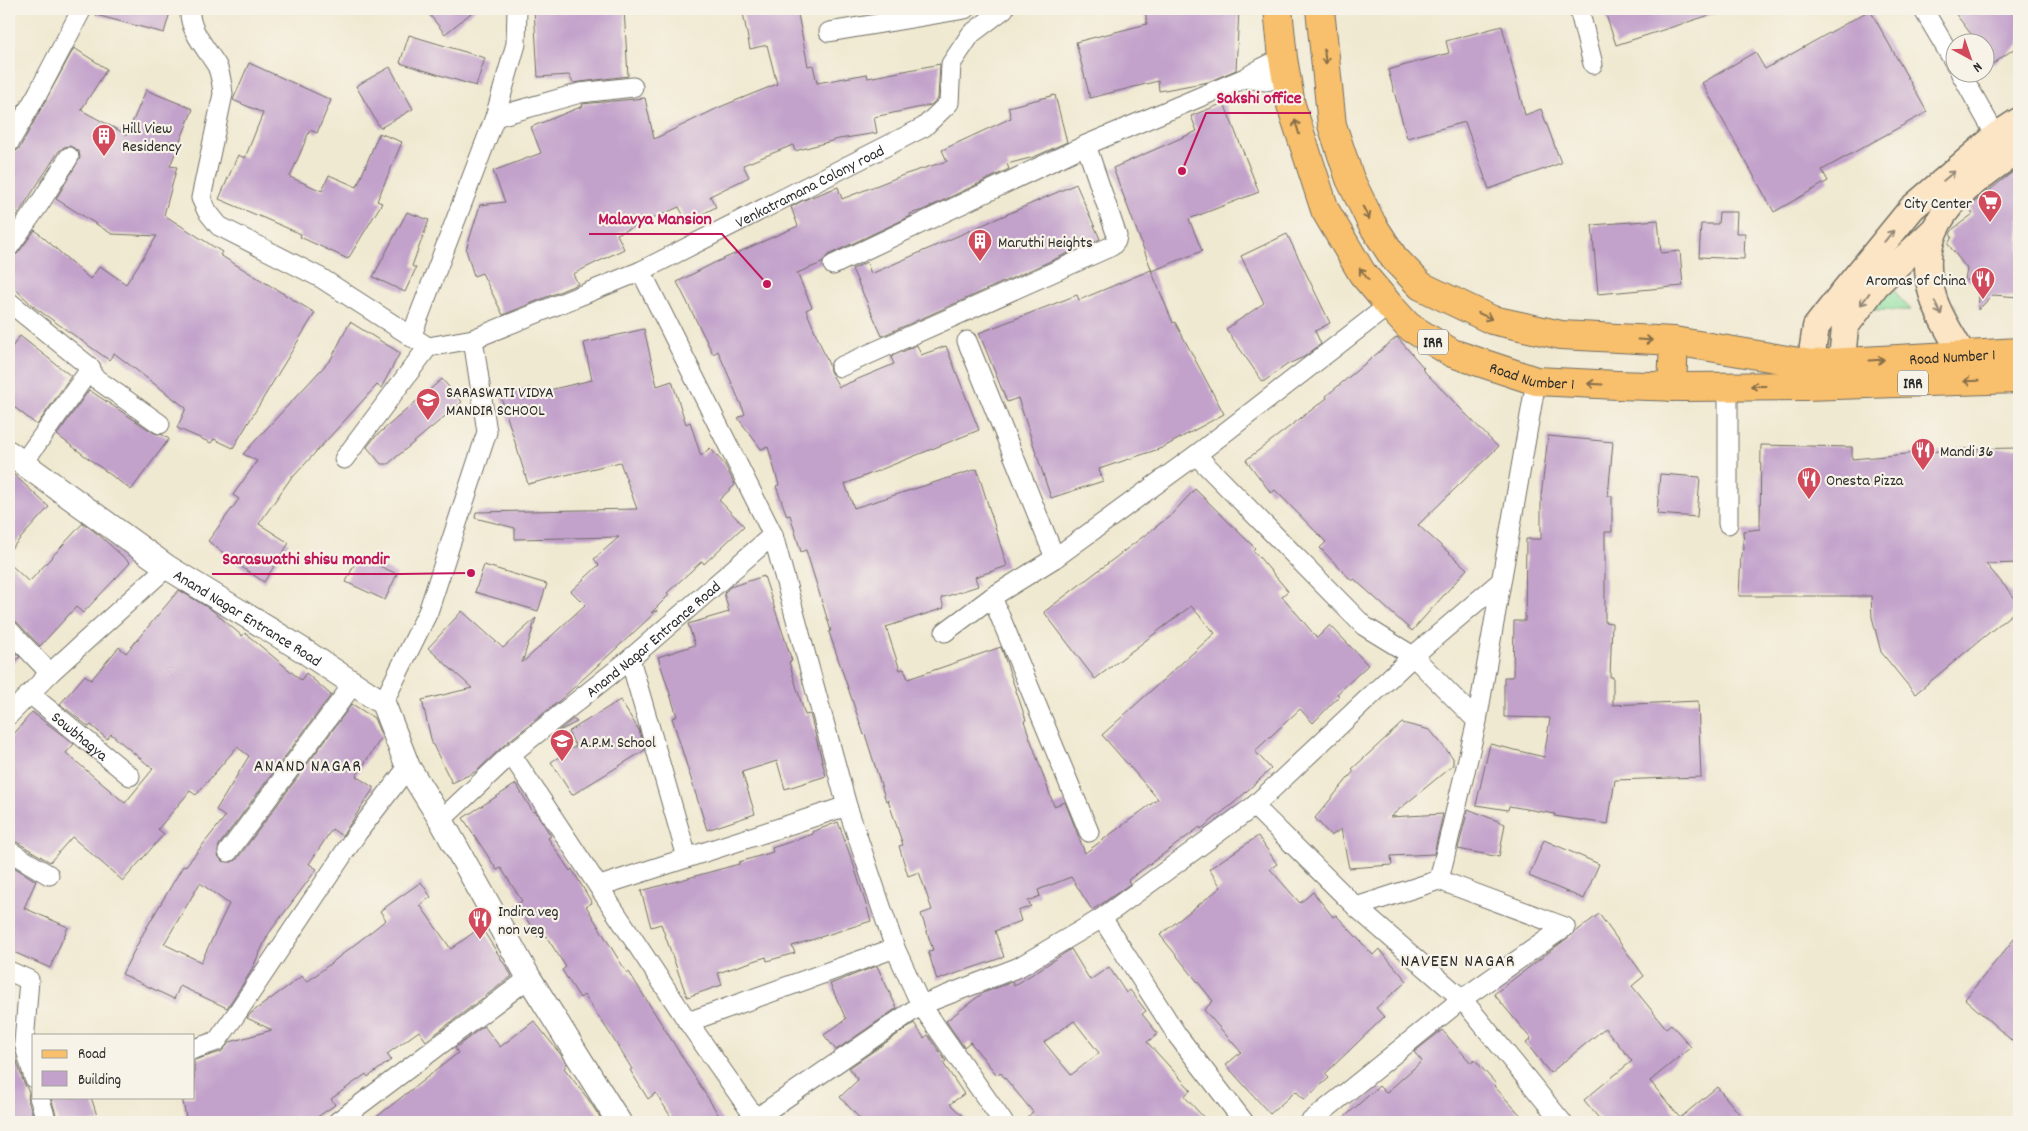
<svg xmlns="http://www.w3.org/2000/svg" width="2028" height="1131" viewBox="0 0 2028 1131" font-family="Dekko,sans-serif">
<style>
.green{fill:#8fe0a0;stroke:#5d8666}
.building{fill:#c2a1cb;fill-rule:evenodd}
.lines{fill:none;stroke-linecap:round;stroke-linejoin:round}
.minor-casing{stroke:#706e65;stroke-width:21}
.tertiary-casing{stroke:#706e65;stroke-width:26}
.secondary-casing{stroke:#706e65;stroke-width:29}
.primary-casing{stroke:#706e65;stroke-width:30}
.minor{stroke:#fff;stroke-width:19}
.tertiary{stroke:#fff;stroke-width:24}
.secondary{stroke:#fce5c4;stroke-width:26}
.primary{stroke:#f8bf6c;stroke-width:28}
.oneway{stroke:#876e48}
.oneway2{stroke:#948878}
.labels{text-anchor:middle;stroke-width:4.5;stroke-linejoin:round;paint-order:stroke}
.shield{fill:#f7f3e8;stroke:#686764;stroke-width:1}
.shield-label{font-size:15px;font-weight:bold;fill:#2b2b2b}
.poi-label{font-size:16px;fill:#2b2b2b;stroke:#f7f3e8;text-anchor:start}
.street-label{font-size:16px;fill:#2b2b2b;stroke:#f7f3e8}
.neighbourhood-label{font-size:18px;letter-spacing:1px;fill:#2b2b2b;stroke:#f7f3e8}
.leader{fill:none;stroke:#c2185b;stroke-width:2}
.callout-dot{fill:#c2185b;stroke:#f7f3e8;stroke-width:2}
.callout-label{font-size:18px;text-anchor:middle;font-weight:bold;fill:#c2185b;stroke:#f7f3e8;stroke-width:4.5;stroke-linejoin:round;paint-order:stroke}
</style>
<rect width="100%" height="100%" fill="#f7f3e8"/>
<filter id="ink" filterUnits="userSpaceOnUse"><feTurbulence type="fractalNoise" baseFrequency=".02" numOctaves="2"/><feDisplacementMap in="SourceGraphic" scale="10" xChannelSelector="R" yChannelSelector="G"/><feConvolveMatrix kernelMatrix="1 2 1 2 8 2 1 2 1" color-interpolation-filters="sRGB"/></filter>
<filter id="wash" filterUnits="userSpaceOnUse"><feTurbulence type="fractalNoise" baseFrequency=".0096" numOctaves="4" result="noise"/><feDisplacementMap in="SourceGraphic" scale="20" xChannelSelector="R" yChannelSelector="G"/><feGaussianBlur stdDeviation="1.12" result="paint"/><feColorMatrix in="noise" values="0 0 0 0 0 0 0 0 0 0 0 0 0 0 0 0 0 1.4 0 .05"/><feComposite in="paint" operator="in"/></filter>
<g filter="url(#wash)">
<rect width="100%" height="100%" fill="#f0e9d1"/>
<path class="green" d="M1889,280L1898,296L1911,310H1836Z"/>
<g id="blocks">
<g class="building">
<path d="M97,9H171L164,33L96,15Z"/>
<path d="M425,9H476L445,34Z"/>
<path d="M534,9H624L628,76L573,83L569,75L538,77Z"/>
<path d="M764,9H797L808,66L813,65L817,83L867,74L868,78L940,64L938,98L931,105L874,117L877,133L839,139L795,151L793,145L743,165L749,177L710,196L716,207L687,222L679,207L617,234L624,249L573,274L578,284L503,315L482,273L474,276L466,250L480,205L505,202L493,171L541,153L531,127L583,106L582,104L645,98L654,139L720,107L777,84L767,45L750,49L743,13Z"/>
<path d="M1145,9H1239L1236,70L1208,82L1159,91L1158,81L1090,98L1076,42L1147,24Z"/>
<path d="M1604,9H1715L1716,13L1616,45Z"/>
<path d="M1952,9H2019V45L1993,64L1986,54V42H1977Z"/>
<path d="M1870,10L1927,112L1822,170L1828,181L1774,212L1702,83L1755,52L1765,69Z"/>
<path d="M1502,26L1525,115L1541,109L1561,163L1489,189L1465,122L1407,138L1388,70L1449,53L1446,41Z"/>
<path d="M409,35L485,58L476,86L400,63Z"/>
<path d="M74,48L107,69L81,110L127,135L146,90L193,109L170,166L177,167L164,215L222,252L220,255L315,313L233,448L214,439L211,443L177,428L186,408L114,353L109,360L34,307L9,283V258L18,253L35,230L90,279L100,266L126,284L157,236L112,234L56,199L80,158L79,151L70,146L64,147L59,151L9,228V156L19,149Z"/>
<path d="M249,63L331,100L317,133L310,130L290,177L322,191L329,175L357,187L379,133L402,142L377,201L382,203L348,259L300,237L301,234L219,199L238,155L245,158L263,113L233,100Z"/>
<path d="M390,67L413,109L380,128L356,86Z"/>
<path d="M1055,95L1067,142L1034,157L1007,164L1009,169L923,210L910,214L911,216L828,255L822,263L797,273L812,307L806,310L829,365L830,371L839,387L894,364L891,357L917,345L921,355L946,346L979,430L845,484L854,508L977,469L1007,566L975,577L978,586L941,598L944,608L886,627L900,670L904,669L908,679L1001,647L1026,720L1024,721L1054,806L1065,802L1085,853L1158,799L1102,735L1215,633L1191,606L1095,679L1044,612L1170,516L1195,489L1255,548L1253,550L1288,591L1282,596L1317,638L1330,625L1368,665L1337,694L1339,696L1313,723L1300,709L1255,751L1271,769L1235,802L1201,829L1200,827L1128,880L1130,884L1103,903L1092,910L1071,877L1038,890L1040,896L1028,901L1031,906L1018,911L1021,921L995,931L1004,957L937,980L928,951L933,950L921,914L932,910L919,872L908,876L899,846L903,845L888,800L886,801L865,734L864,735L829,632L831,631L806,550L801,552L790,515L787,516L776,486L779,485L768,447L761,449L738,418L745,414L718,351L713,354L677,282L714,263L798,226L791,207L804,200L838,187L842,199L906,174L947,161L942,150L1011,118L1008,107Z"/>
<path d="M1224,103L1259,192L1189,219L1202,251L1152,271L1113,168L1197,131L1191,116Z"/>
<path d="M2019,167V297L1993,295L1978,310L1980,283L1965,280L1967,269L1948,244L1952,237L1950,234L1953,229L1973,214L1969,208L1972,204Z"/>
<path d="M1076,184L1100,239L882,336L852,269L867,262L871,274Z"/>
<path d="M407,212L429,220L412,266L416,268L405,292L373,277Z"/>
<path d="M1719,212H1737L1736,233H1745L1744,259L1699,257L1701,224H1718Z"/>
<path d="M1658,220L1661,253L1680,251L1683,286L1598,294L1592,225Z"/>
<path d="M1287,234L1330,323L1315,331L1321,344L1304,357L1288,364L1263,382L1226,329L1264,303L1241,256Z"/>
<path d="M1151,270L1173,323L1175,322L1224,414L1162,448L1099,469L1103,481L1051,498L1018,398L1007,402L979,333L1077,295L1079,300Z"/>
<path d="M350,322L400,353L381,388L377,385L294,476L293,475L261,521L259,524L289,543L264,582L243,568L208,541L239,499L233,495L257,461L243,454L331,359Z"/>
<path d="M644,329L657,386L672,381L686,424L690,422L701,456L710,448L725,465L735,485L719,500L744,526L704,564L702,561L667,593L669,595L651,613L658,610L558,702L504,745L477,771L452,783L432,743L422,700L472,688L428,648L462,611L503,648L536,618L522,663L585,605L571,591L599,565L594,559L619,537L515,539V528L475,518L476,512L637,509L620,462L528,484L501,397L530,388L532,394L592,380L584,343Z"/>
<path d="M20,336L71,376L37,425L9,403V351Z"/>
<path d="M1397,337L1424,368L1422,369L1498,447L1418,525L1467,569L1412,631L1354,579L1352,581L1320,548L1326,542L1275,490L1271,493L1246,460L1327,398L1326,396Z"/>
<path d="M442,379L462,402L388,464H381L367,447L375,437Z"/>
<path d="M89,390L154,433L163,435L169,439L131,490L57,435Z"/>
<path d="M1548,436L1613,442L1608,496H1612V532H1605V622L1612,623L1610,677H1613V705L1698,701L1701,777L1615,780L1608,824L1554,816L1555,814L1509,806L1508,810L1476,805L1490,744L1544,757L1550,718L1504,717V677H1513L1514,621H1525L1526,539H1541V497Z"/>
<path d="M1761,445L1852,447V459L1961,449L2019,448V563L1986,564L2019,603V608L1915,694L1881,652L1872,617L1871,596H1739L1741,554L1744,549L1743,531L1760,529Z"/>
<path d="M9,470L49,507L9,551Z"/>
<path d="M1660,474L1700,477L1697,517L1657,514Z"/>
<path d="M83,523L99,535L130,563L83,613L76,607L40,646L17,622L9,619V563L29,582Z"/>
<path d="M358,556L397,574L385,600L346,582Z"/>
<path d="M484,565L547,584L538,611L475,592Z"/>
<path d="M764,576L792,661L789,662L805,715L810,714L826,776L785,789L777,761L742,772L755,814L707,830L672,718L677,716L658,657L695,645L688,624L729,612L724,593L730,587Z"/>
<path d="M179,590L212,610L242,636L245,633L301,680L306,673L331,695L219,845L218,856L222,861L232,862L237,859L352,704L374,718L382,737L356,776L374,788L342,836L332,829L309,864L317,869L269,933L250,973L227,1008L180,986L174,999L122,974L144,932L183,866L185,867L225,817L216,810L249,756L237,747L196,795L190,791L158,829L164,834L123,881L72,837L50,862L15,841L9,840V740L32,712L74,744L66,753L125,803L153,769L111,734L107,739L91,725L89,727L60,704L85,675L91,680L119,647L126,653ZM200,883L229,904L201,962L164,944Z"/>
<path d="M9,646L20,657L9,667Z"/>
<path d="M620,700L639,730L645,750L572,795L551,762L576,746L568,732Z"/>
<path d="M573,719L577,722L557,732Z"/>
<path d="M1402,723L1430,730L1453,758V765L1390,817L1443,814L1434,854L1391,856L1392,865L1349,868L1341,829L1331,836L1315,818L1354,771L1352,769Z"/>
<path d="M516,784L533,812L535,811L551,836L548,838L570,871L572,869L592,903L586,906L606,939L627,973L629,972L723,1122H674L656,1093L648,1099L630,1070L632,1069L609,1032L584,995L580,998L562,970L566,967L544,933L538,937L517,904L522,901L501,868L497,870L463,818Z"/>
<path d="M1468,809L1505,824L1499,857L1458,849Z"/>
<path d="M838,822L854,866L871,921L792,946L795,953L767,961L766,957L718,973L722,985L687,997L661,924L651,927L641,891L739,864V862L773,852L772,848L813,834L812,832Z"/>
<path d="M1258,836L1277,864L1270,869L1300,903L1313,892L1333,917L1336,915L1373,955L1379,949L1407,981L1376,1008L1384,1017L1325,1074L1329,1078L1304,1100L1296,1091L1270,1114L1226,1065L1241,1052L1204,1010L1213,1001L1160,935L1221,887L1209,869Z"/>
<path d="M1544,840L1599,864L1584,899L1529,876Z"/>
<path d="M9,864L36,881L24,908L68,927L50,968L9,950Z"/>
<path d="M421,882L431,897L420,905L451,949L481,927L512,976L426,1041L419,1031L387,1054L391,1060L368,1077L366,1074L331,1099L335,1105L310,1122H187L182,1097H194V1060L221,1052L230,1042L272,1030L247,1018L251,1013L302,976L307,982L386,920L380,911Z"/>
<path d="M1599,914L1644,976L1632,986L1666,1028L1671,1024L1691,1047L1650,1081L1680,1118L1717,1087L1746,1122H1602L1584,1100L1632,1061L1605,1028L1550,1073L1526,1043L1531,1039L1494,994Z"/>
<path d="M2019,933V1047L1965,999Z"/>
<path d="M1071,949L1090,980L1109,967L1126,993L1130,990L1146,1011L1142,1014L1158,1034L1147,1042L1191,1090L1184,1096L1208,1122H1022L1033,1112L1000,1072L997,1075L970,1042L964,1047L946,1021L983,993L1012,982L1014,986ZM1074,1021L1099,1053L1071,1075L1044,1042Z"/>
<path d="M877,966L897,1008L836,1050L824,1035L846,1019L830,984Z"/>
<path d="M534,1021L561,1055L567,1065L564,1068L588,1099L603,1122H370L458,1053L455,1048L484,1026L500,1047Z"/>
<path d="M914,1023L924,1038L928,1035L946,1061L943,1063L964,1094L950,1104L969,1122H863L840,1097L858,1080L849,1068Z"/>
<path d="M1442,1030L1471,1063L1475,1060L1496,1084L1494,1086L1527,1122H1339L1379,1086L1386,1093L1422,1061L1414,1052Z"/>
<path d="M9,1042H11L23,1081L29,1092L28,1100L35,1122H9Z"/>
<path d="M51,1097H91L99,1122H58Z"/>
</g>
</g>
</g>
<g filter="url(#ink)">
<use href="#blocks" fill-opacity="0" stroke="#706e65" stroke-width="1"/>
<g class="lines">
<defs>
<g id="minor">
<path d="M190,9C188,30 207,49 217,66C221,75 222,84 223,94L201,198L207,211L219,226L321,278L428,347L473,339L487,432L428,612L383,703"/>
<path d="M1579,9L1593,64"/>
<path d="M1923,9L1956,65"/>
<path d="M829,32L965,9"/>
<path d="M1960,72L1996,136"/>
<path d="M1245,78L1266,81L1286,77"/>
<path d="M495,117L580,93L633,87"/>
<path d="M9,143L38,93L82,9"/>
<path d="M9,247L40,203L69,157"/>
<path d="M833,265L1086,145L1245,78L1262,68L1283,58"/>
<path d="M641,271L773,535L847,806L895,948L921,1005L1003,1122"/>
<path d="M9,302L91,368L23,463"/>
<path d="M411,337L495,117L516,44L517,9"/>
<path id="s1" d="M473,339L641,271L924,127L949,103L951,64L971,34L1004,9"/>
<path d="M967,341L1055,558"/>
<path d="M840,367L1112,246L1116,241L1117,236L1086,145"/>
<path d="M88,373L160,424"/>
<path d="M1536,381L1477,721L1439,880L1565,927"/>
<path d="M1196,455L1364,626L1413,656L1477,721"/>
<path d="M344,459L428,347"/>
<path d="M1728,524V387"/>
<path d="M992,597L1089,832"/>
<path d="M9,630L50,673"/>
<path d="M945,632L992,597L1055,558L1196,455L1389,305"/>
<path d="M630,659L687,857"/>
<path id="s2" d="M30,694L130,776"/>
<path d="M9,715L50,673L167,567"/>
<path d="M511,754L688,1022L758,1122"/>
<path d="M1254,806L1356,907L1462,999L1562,1122"/>
<path id="s3" d="M441,820L511,754L630,659L773,535"/>
<path d="M9,851L49,875"/>
<path d="M228,852L354,683"/>
<path d="M600,886L847,806"/>
<path d="M1356,907L1439,880"/>
<path d="M1102,918L1177,1035L1244,1122"/>
<path d="M9,971L29,980L24,1043L34,1078"/>
<path d="M688,1022L895,948"/>
<path d="M194,1049L217,1041L237,1013L358,832L408,767"/>
<path d="M39,1097L47,1122"/>
<path d="M755,1119L921,1005L1019,967L1102,918L1254,806L1413,656L1501,581"/>
<path d="M337,1122L529,978"/>
<path d="M1310,1122L1462,999L1565,927"/>
</g>
<g id="tertiary">
<path id="s4" d="M9,453L167,567L301,649L383,703L408,767L441,820L529,978L619,1122"/>
</g>
<g id="secondary">
<path d="M1962,354C1953,337 1940,318 1934,300C1909,223 1964,188 2019,149"/>
<path d="M1840,383L1845,327L1876,285L1934,230"/>
<path d="M1807,385L1816,327L1845,290L1912,208L1996,136L2019,121"/>
</g>
<g id="primary">
<path id="s5" d="M1278,9L1283,58L1291,105L1325,210L1362,273L1389,305L1408,326L1452,353L1536,381L1617,385L1682,387L1806,386L2019,379"/>
<path id="s6" d="M1320,9L1332,125L1350,179L1372,224L1394,258L1421,286L1492,320L1561,335L1674,341L1811,364L2019,352"/>
<path d="M1672,387L1674,341"/>
</g>
</defs>
<use href="#minor" class="minor-casing"/>
<use href="#tertiary" class="tertiary-casing"/>
<use href="#secondary" class="secondary-casing"/>
<use href="#primary" class="primary-casing"/>
<use href="#minor" class="minor"/>
<use href="#tertiary" class="tertiary"/>
<use href="#secondary" class="secondary"/>
<use href="#primary" class="primary"/>
</g>
<defs><path id="oneway-shaft" d="M-6 0H5M1.5-3L5.5 0L1.5 3" fill="none" stroke-width="1.6" stroke-linecap="round" stroke-linejoin="round" transform="scale(1.25)"/></defs>
<g class="oneway">
<use href="#oneway-shaft" transform="translate(1325 57) rotate(84)"/>
<use href="#oneway-shaft" transform="translate(1297 127) rotate(-107)"/>
<use href="#oneway-shaft" transform="translate(1366 213) rotate(64)"/>
<use href="#oneway-shaft" transform="translate(1364 274) rotate(-127)"/>
<use href="#oneway-shaft" transform="translate(1485 316) rotate(25)"/>
<use href="#oneway-shaft" transform="translate(1645 340) rotate(3)"/>
<use href="#oneway-shaft" transform="translate(1877 360) rotate(-4)"/>
<use href="#oneway-shaft" transform="translate(1971 381) rotate(178)"/>
<use href="#oneway-shaft" transform="translate(1595 384) rotate(-177)"/>
<use href="#oneway-shaft" transform="translate(1758 386) rotate(180)"/>
</g>
<g class="oneway2">
<use href="#oneway-shaft" transform="translate(1949 176) rotate(-40)"/>
<use href="#oneway-shaft" transform="translate(1889 236) rotate(-51)"/>
<use href="#oneway-shaft" transform="translate(1865 299) rotate(126)"/>
<use href="#oneway-shaft" transform="translate(1938 308) rotate(63)"/>
</g>
</g>
<defs>
<symbol id="building-pin" viewBox="-11 -11 22 30"><path d="M0 17L-7.5 6A9.5 9.5 0 1 1 7.5 6Z" fill="#d1495b" stroke="#f7f3e8"/><path d="M-4-6H4V6H1V3H-1V6H-4ZM-2.5-4.3h1.7v1.8h-1.7ZM.8-4.3h1.7v1.8H.8ZM-2.5-1h1.7V.8h-1.7ZM.8-1h1.7V.8H.8Z" fill="#fff"/></symbol>
<symbol id="supermarket-pin" viewBox="-11 -11 22 30"><path d="M0 17L-7.5 6A9.5 9.5 0 1 1 7.5 6Z" fill="#d1495b" stroke="#f7f3e8"/><path d="M-6-5.5h2.5l.6 2H6L4.5 2H-2.5L-4.4-4H-6ZM-1.5 3.2a1.3 1.3 0 1 0 .1 0ZM3 3.2a1.3 1.3 0 1 0 .1 0Z" fill="#fff"/></symbol>
<symbol id="restaurant-pin" viewBox="-11 -11 22 30"><path d="M0 17L-7.5 6A9.5 9.5 0 1 1 7.5 6Z" fill="#d1495b" stroke="#f7f3e8"/><path d="M-5-6h1v4h1v-4h1v4h1v-4h1v5L-1.5 .5V6h-2V.5L-5-1ZM5-6V6H3V1.5H1.5Q1.5-4 5-6Z" fill="#fff"/></symbol>
<symbol id="university-pin" viewBox="-11 -11 22 30"><path d="M0 17L-7.5 6A9.5 9.5 0 1 1 7.5 6Z" fill="#d1495b" stroke="#f7f3e8"/><path d="M0-5L7-2L0 1L-7-2ZM-4 1L0 2.5L4 1V4Q0 6-4 4Z" fill="#fff"/></symbol>
</defs>
<g fill-rule="evenodd">
<use href="#building-pin" x="90" y="122" width="28" height="38"/>
<use href="#supermarket-pin" x="1976" y="188" width="28" height="38"/>
<use href="#building-pin" x="966" y="227" width="28" height="38"/>
<use href="#restaurant-pin" x="1969" y="265" width="28" height="38"/>
<use href="#university-pin" x="414" y="386" width="28" height="38"/>
<use href="#restaurant-pin" x="1909" y="436" width="28" height="38"/>
<use href="#restaurant-pin" x="1795" y="465" width="28" height="38"/>
<use href="#university-pin" x="548" y="727" width="28" height="38"/>
<use href="#restaurant-pin" x="466" y="905" width="28" height="38"/>
</g>
<g class="labels">
<g class="shield">
<rect x="1418" y="329.5" width="30" height="25" rx="4"/>
<rect x="1898" y="370.5" width="30" height="25" rx="4"/>
</g>
<g class="shield-label">
<text x="1433" y="347">IRR</text>
<text x="1913" y="388">IRR</text>
</g>
<g class="poi-label">
<text x="122" y="133">Hill View<tspan x="122" dy="18">Residency</tspan></text>
<text x="1972" y="208" text-anchor="end">City Center</text>
<text x="998" y="247">Maruthi Heights</text>
<text x="1966" y="285" text-anchor="end">Aromas of China</text>
<text x="446" y="397">SARASWATI VIDYA<tspan x="446" dy="18">MANDIR SCHOOL</tspan></text>
<text x="1940" y="456">Mandi 36</text>
<text x="1826" y="485">Onesta Pizza</text>
<text x="580" y="747">A.P.M. School</text>
<text x="498" y="916">Indira veg<tspan x="498" dy="18">non veg</tspan></text>
</g>
<g class="street-label">
<text dy="6" stroke="none"><textPath href="#s1" startOffset="370">Venkatramana Colony road</textPath></text>
<text dy="6" stroke="none"><textPath href="#s6" startOffset="846">Road Number 1</textPath></text>
<text dy="6" stroke="none"><textPath href="#s5" startOffset="486">Road Number 1</textPath></text>
<text dy="6" stroke="none"><textPath href="#s4" startOffset="290">Anand Nagar Entrance Road</textPath></text>
<text dy="6" stroke="none"><textPath href="#s3" startOffset="279">Anand Nagar Entrance Road</textPath></text>
<text dy="6" stroke="none"><textPath href="#s2" startOffset="65">Sowbhagya</textPath></text>
</g>
<g class="neighbourhood-label">
<text x="308" y="771">ANAND NAGAR</text>
<text x="1458" y="966">NAVEEN NAGAR</text>
</g>
</g>
<path class="leader" d="M1182 171L1206 113H1311M767 284L722 234H589M471 573L400 574H212"/>
<g class="callout-dot">
<circle cx="1182" cy="171" r="5"/>
<circle cx="767" cy="284" r="5"/>
<circle cx="471" cy="573" r="5"/>
</g>
<g class="callout-label">
<text x="1259" y="103">Sakshi office</text>
<text x="655" y="224">Malavya Mansion</text>
<text x="306" y="564">Saraswathi shisu mandir</text>
</g>
<rect width="2028" height="1131" fill="none" stroke="#f7f3e8" stroke-width="30"/>
<rect x="32" y="1034" width="162" height="65" fill="#f7f3e8" stroke="#a5a39c"/>
<rect x="42" y="1050" width="25" height="8" fill="#f8bf6c" stroke="#a5a39c"/>
<text x="78" y="1058" font-size="15" fill="#2b2b2b">Road</text>
<rect x="42" y="1071" width="25" height="15" fill="#c2a1cb" stroke="#a5a39c"/>
<text x="78" y="1084" font-size="15" fill="#2b2b2b">Building</text>
<g transform="translate(1970 58) rotate(140)"><circle r="24" fill="#f7f3e8" stroke="#a5a39c"/>
<path d="M0-4L9 19L0 12L-9 19Z" fill="#d1495b"/>
<text y="-8" font-size="14" font-weight="bold" text-anchor="middle" fill="#2b2b2b">N</text>
</g>
</svg>
